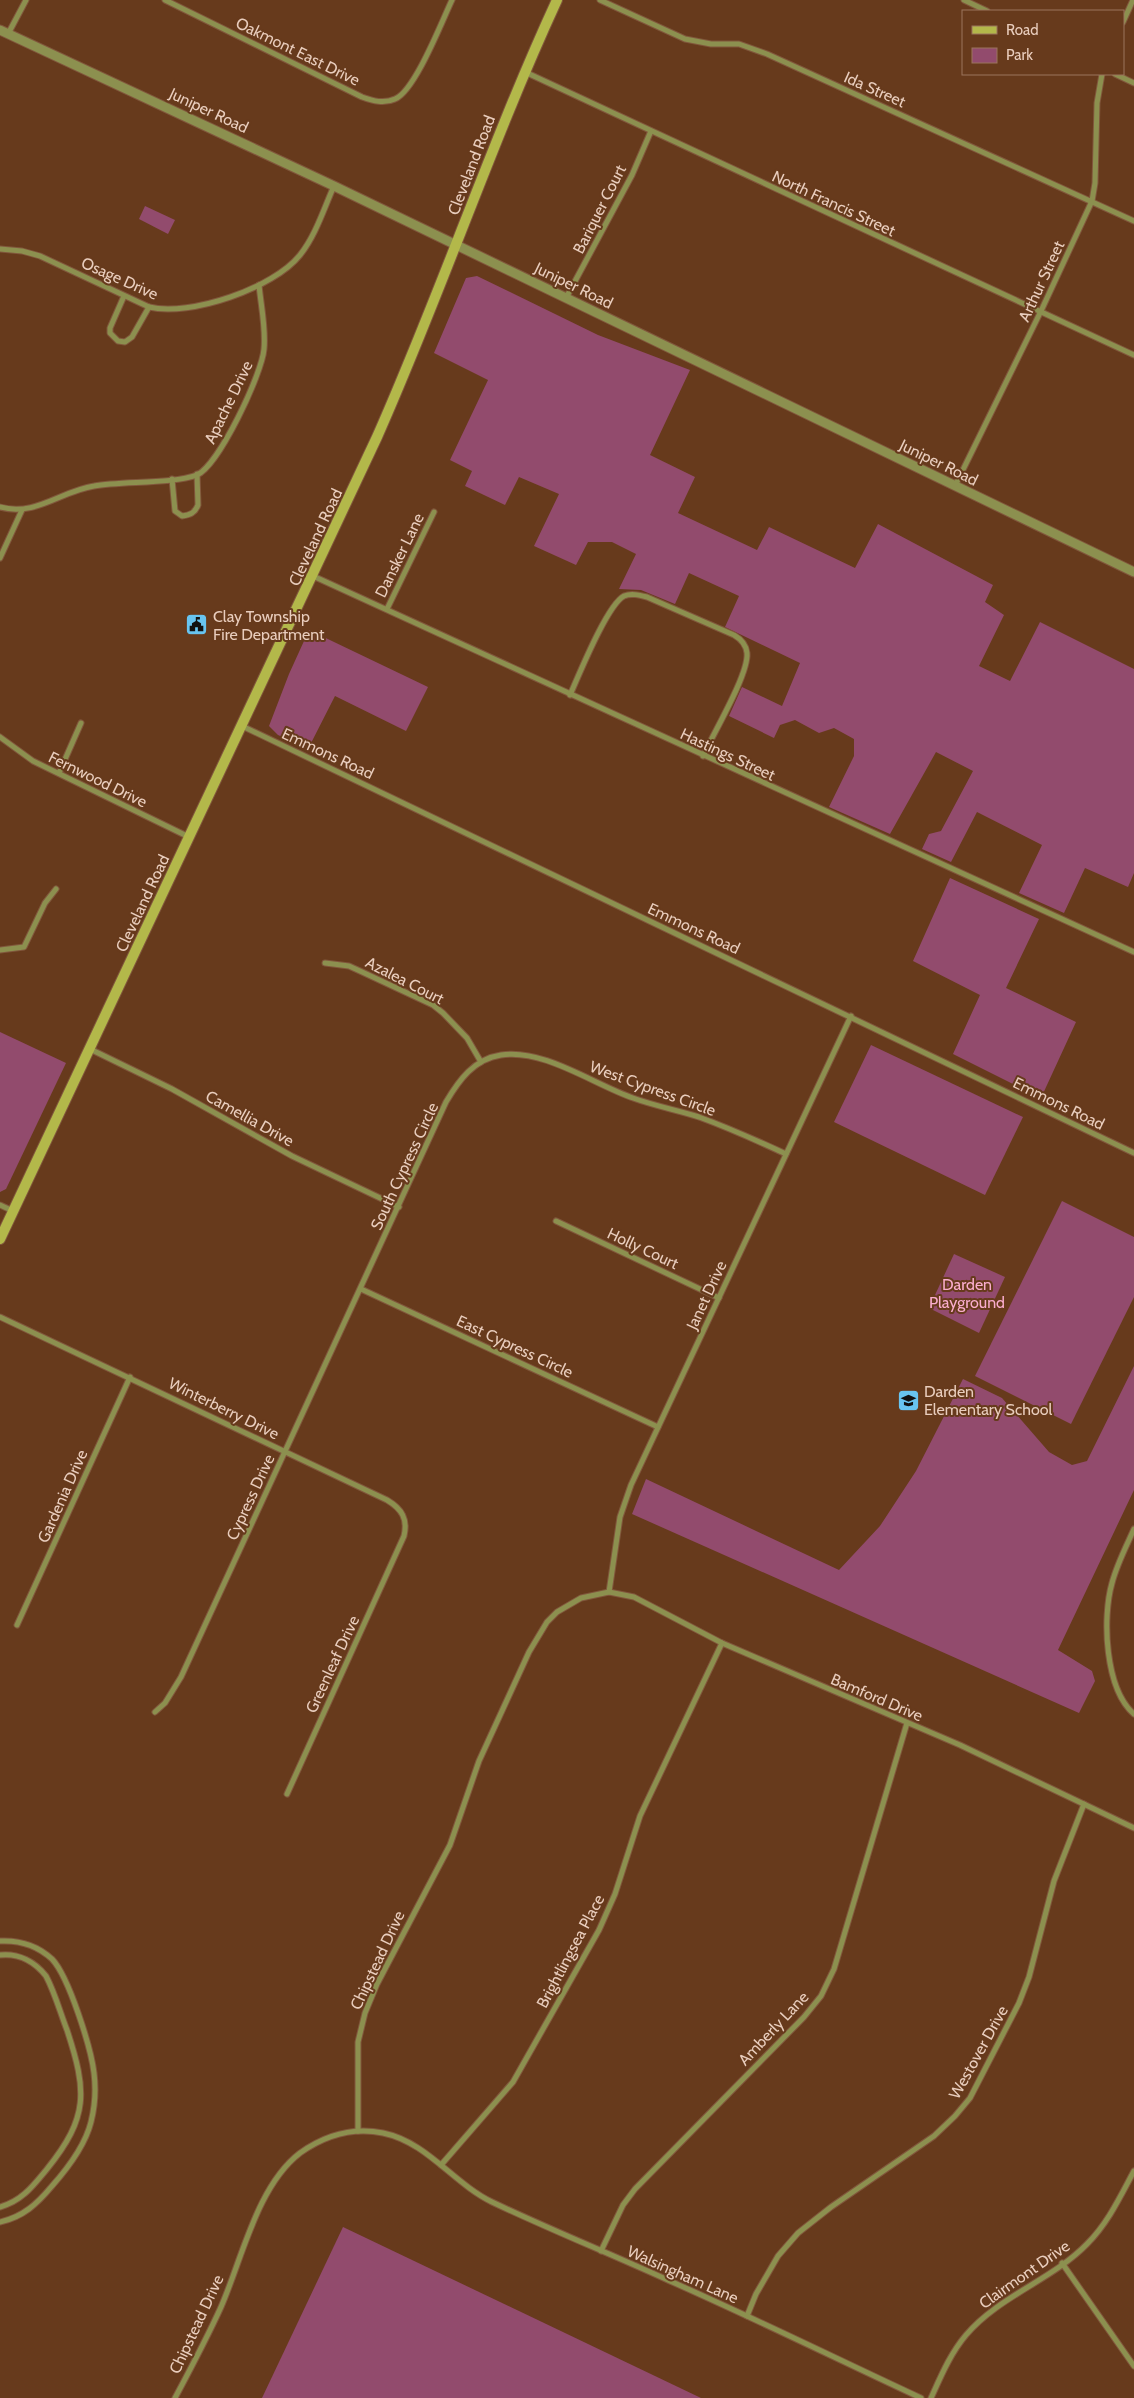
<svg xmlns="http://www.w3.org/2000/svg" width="1134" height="2398" viewBox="0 0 1134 2398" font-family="Cabin,sans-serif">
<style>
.green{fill:#924b6d}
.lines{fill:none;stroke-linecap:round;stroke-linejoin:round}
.minor-casing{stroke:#81573c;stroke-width:7}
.tertiary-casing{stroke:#81573c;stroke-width:11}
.secondary-casing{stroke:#81573c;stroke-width:12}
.minor{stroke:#8c904f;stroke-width:5}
.tertiary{stroke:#8c904f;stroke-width:9}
.secondary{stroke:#b3b84a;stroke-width:10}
.labels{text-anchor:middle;stroke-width:4;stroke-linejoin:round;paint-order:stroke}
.street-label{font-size:16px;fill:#e9cdbd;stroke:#673a1c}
.poi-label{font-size:16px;fill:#e9cdbd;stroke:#673a1c;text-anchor:start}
.park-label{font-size:16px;fill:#faadce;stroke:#673a1c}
</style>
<rect width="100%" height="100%" fill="#673a1c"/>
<g class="green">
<path d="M145,206L175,220L168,234L139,219Z"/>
<path d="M477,276L598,335L690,370L650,455L695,477L678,513L757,550L769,527L855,568L878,524L993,585L985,602L1004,615L979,666L1010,681L1040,622L1134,669V873L1128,887L1085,868L1064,913L1019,893L1042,845L977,812L951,862L922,849L929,834L941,831L973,771L936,752L890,834L829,807L854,756V739L834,728L819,733L795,720L780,725L774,738L729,716L742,687L782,706L800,663L725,627L739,596L689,573L675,604L641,590L619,589L636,554L612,542H588L576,565L534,546L559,494L519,477L505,505L465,486L472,471L450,460L488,380L434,353L466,278Z"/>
<path d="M309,630L428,687L406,731L335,696L308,749L278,735L269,726L289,674Z"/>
<path d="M950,878L1039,919L1006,988L1076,1022L1041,1098L953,1054L980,995L913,961Z"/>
<path d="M0,1032L66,1063L6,1189L0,1192Z"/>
<path d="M871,1045L1023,1117L985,1195L834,1122Z"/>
<path d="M1062,1201L1134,1237V1297L1071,1424L975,1376Z"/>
<path d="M954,1254L1005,1277L979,1333L929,1308Z"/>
<path d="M1134,1366V1490L1058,1650L1092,1671L1095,1681L1079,1713L632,1514L646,1479L839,1570L880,1526L916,1471L963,1379L1002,1398L1049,1452L1072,1465L1087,1461Z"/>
<path d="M343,2227L701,2398H262Z"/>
</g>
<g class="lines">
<defs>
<g id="minor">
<path d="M165,0L362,97C373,101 384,104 395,99C415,91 442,21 452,0"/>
<path d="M600,0L685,39L711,44H739L767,54L1134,221"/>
<path d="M964,0L987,11"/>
<path d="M1123,22L1133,0"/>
<path d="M8,34L26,0"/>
<path d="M525,72L1134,355"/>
<path d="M1115,74L1134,83"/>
<path d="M0,249L22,251L40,256L149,307C190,317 274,288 300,255C316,235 324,208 334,186"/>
<path d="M124,296L110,328V333L118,341L125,342L132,337L149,307"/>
<path d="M566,298L632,175L651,131"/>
<path d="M172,479L175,511L182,516C190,515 195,513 198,505L197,474"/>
<path d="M955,486L1041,311L1092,201L1095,183L1097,103L1102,74"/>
<path d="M0,507C35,517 61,491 94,486C122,481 173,484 197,475C219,465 262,374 264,349C266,328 261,306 259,285"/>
<path d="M0,558L22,510"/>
<path d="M313,576L1134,952"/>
<path d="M387,609L434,512"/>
<path d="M570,695C579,675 607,605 624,596C631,593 639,595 647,597L734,635C741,639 746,644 747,653C749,674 713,734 703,756"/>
<path d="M242,726L1134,1153"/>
<path d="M0,737L33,761L189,837"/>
<path d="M59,773L81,723"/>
<path d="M0,950L24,947L45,903L56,889"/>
<path d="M325,963L349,966L360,971L433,1005L443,1013L467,1038L481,1062"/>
<path d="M90,1049L172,1089L292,1156L399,1207"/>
<path d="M0,1205L13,1211"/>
<path d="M556,1221L719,1298"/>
<path d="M361,1289L658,1427"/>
<path d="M0,1317L387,1500C402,1509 408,1519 404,1536L287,1794"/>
<path d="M1134,1529C1126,1547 1117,1564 1112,1583C1102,1618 1105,1689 1134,1714"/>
<path d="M609,1592L620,1517L631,1485L851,1016"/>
<path d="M17,1625L130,1377"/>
<path d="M155,1712L165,1703L181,1677L446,1102C459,1080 474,1059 501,1055C543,1048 593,1084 633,1098C655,1106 677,1110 699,1117C729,1128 758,1141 786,1154"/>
<path d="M0,1941C20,1940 37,1945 52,1959C69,1977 91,2048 94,2073C96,2089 95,2106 91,2122C85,2146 68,2168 52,2186C37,2204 23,2217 0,2222"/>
<path d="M0,1955C19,1953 35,1962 46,1976C55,1993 60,2012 67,2030C87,2091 89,2117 47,2169C33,2186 22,2201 0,2207"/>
<path d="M358,2131V2042L365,2013L377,1984L450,1845L479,1761L529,1652L547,1622L557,1612L581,1598L609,1592L634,1597L722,1643L960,1745L1134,1828"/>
<path d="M441,2165L513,2082L599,1930L615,1894L640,1816L722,1643"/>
<path d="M601,2251L623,2205L635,2189L804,2017L821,1996L834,1969L907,1723"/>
<path d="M1062,2263L1134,2366"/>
<path d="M747,2316L756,2294L778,2256L798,2233L831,2207L934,2136L955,2116L970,2098L1019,2003L1029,1977L1054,1881L1084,1804"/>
<path d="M175,2398C191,2368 207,2338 221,2307C242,2259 257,2186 300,2153C324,2136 353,2127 383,2133C427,2142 453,2183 492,2202C551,2230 611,2254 670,2281C754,2318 837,2359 921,2398"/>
<path d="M931,2398C941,2376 950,2354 966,2335C999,2296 1052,2280 1087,2244C1108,2223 1120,2197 1134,2171"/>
</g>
<path id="tertiary" d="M0,30L334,186L1134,572"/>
<path id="secondary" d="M0,1239L377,437C441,293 491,143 557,0"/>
</defs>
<use href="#minor" class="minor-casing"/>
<use href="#tertiary" class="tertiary-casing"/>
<use href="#secondary" class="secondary-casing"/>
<use href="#minor" class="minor"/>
<use href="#tertiary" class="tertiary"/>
<use href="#secondary" class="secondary"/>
</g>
<defs>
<symbol id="civic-square" viewBox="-11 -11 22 22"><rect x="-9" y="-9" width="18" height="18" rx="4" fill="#68c4f0" stroke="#673a1c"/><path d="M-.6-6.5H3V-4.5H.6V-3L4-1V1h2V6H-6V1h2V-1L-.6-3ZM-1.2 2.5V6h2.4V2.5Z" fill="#111"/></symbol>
<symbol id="school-square" viewBox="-11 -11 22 22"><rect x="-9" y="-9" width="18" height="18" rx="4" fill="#68c4f0" stroke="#673a1c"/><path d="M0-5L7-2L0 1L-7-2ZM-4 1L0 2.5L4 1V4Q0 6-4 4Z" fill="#111"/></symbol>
</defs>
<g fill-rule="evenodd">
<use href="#civic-square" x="184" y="612" width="25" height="25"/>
<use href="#school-square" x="896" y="1388" width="25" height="25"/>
</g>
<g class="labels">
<g class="street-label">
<text transform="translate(298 51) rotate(26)" y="6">Oakmont East Drive</text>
<text transform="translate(875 89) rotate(24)" y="6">Ida Street</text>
<text transform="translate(209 110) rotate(25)" y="6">Juniper Road</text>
<text transform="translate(471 165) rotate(-69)" y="6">Cleveland Road</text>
<text transform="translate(834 203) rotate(25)" y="6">North Francis Street</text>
<text transform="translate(599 209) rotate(-63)" y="6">Bariquer Court</text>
<text transform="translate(120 278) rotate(24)" y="6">Osage Drive</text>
<text transform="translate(1041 281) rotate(-65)" y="6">Arthur Street</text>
<text transform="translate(574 285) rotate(26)" y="6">Juniper Road</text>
<text transform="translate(228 402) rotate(-64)" y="6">Apache Drive</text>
<text transform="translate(939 462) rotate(26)" y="6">Juniper Road</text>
<text transform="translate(315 537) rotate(-65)" y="6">Cleveland Road</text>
<text transform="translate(399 555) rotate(-64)" y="6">Dansker Lane</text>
<text transform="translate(328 753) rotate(25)" y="6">Emmons Road</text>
<text transform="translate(728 754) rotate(25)" y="6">Hastings Street</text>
<text transform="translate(98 779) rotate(26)" y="6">Fernwood Drive</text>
<text transform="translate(142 903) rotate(-65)" y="6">Cleveland Road</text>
<text transform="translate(694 928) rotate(25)" y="6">Emmons Road</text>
<text transform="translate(405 980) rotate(27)" y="6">Azalea Court</text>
<text transform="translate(653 1088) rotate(20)" y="6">West Cypress Circle</text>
<text transform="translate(1059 1103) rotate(26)" y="6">Emmons Road</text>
<text transform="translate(250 1118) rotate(29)" y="6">Camellia Drive</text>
<text transform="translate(404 1166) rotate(-65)" y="6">South Cypress Circle</text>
<text transform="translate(643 1248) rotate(25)" y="6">Holly Court</text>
<text transform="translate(706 1295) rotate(-65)" y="6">Janet Drive</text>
<text transform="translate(515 1346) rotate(25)" y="6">East Cypress Circle</text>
<text transform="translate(224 1408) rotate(26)" y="6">Winterberry Drive</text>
<text transform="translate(62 1496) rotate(-66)" y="6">Gardenia Drive</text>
<text transform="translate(250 1497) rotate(-65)" y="6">Cypress Drive</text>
<text transform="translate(332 1664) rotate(-65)" y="6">Greenleaf Drive</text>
<text transform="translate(877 1697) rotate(23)" y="6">Bamford Drive</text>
<text transform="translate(570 1951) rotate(-62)" y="6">Brightlingsea Place</text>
<text transform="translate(377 1960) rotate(-65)" y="6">Chipstead Drive</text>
<text transform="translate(773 2028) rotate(-47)" y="6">Amberly Lane</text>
<text transform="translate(978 2052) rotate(-61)" y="6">Westover Drive</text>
<text transform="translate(683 2274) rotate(24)" y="6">Walsingham Lane</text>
<text transform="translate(1024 2274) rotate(-35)" y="6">Clairmont Drive</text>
<text transform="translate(196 2324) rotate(-65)" y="6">Chipstead Drive</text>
</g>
<g class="poi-label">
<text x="213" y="622">Clay Township<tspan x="213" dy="18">Fire Department</tspan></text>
<text x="924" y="1397">Darden<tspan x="924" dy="18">Elementary School</tspan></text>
</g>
<g class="park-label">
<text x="967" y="1290">Darden<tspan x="967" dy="18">Playground</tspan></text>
</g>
</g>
<rect x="962" y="10" width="162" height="65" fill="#673a1c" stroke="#9b755c"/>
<rect x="972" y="26" width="25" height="8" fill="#b3b84a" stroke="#9b755c"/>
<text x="1006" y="35" font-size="15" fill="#e9cdbd">Road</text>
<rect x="972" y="48" width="25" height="15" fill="#924b6d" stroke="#9b755c"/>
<text x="1006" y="60" font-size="15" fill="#e9cdbd">Park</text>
</svg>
